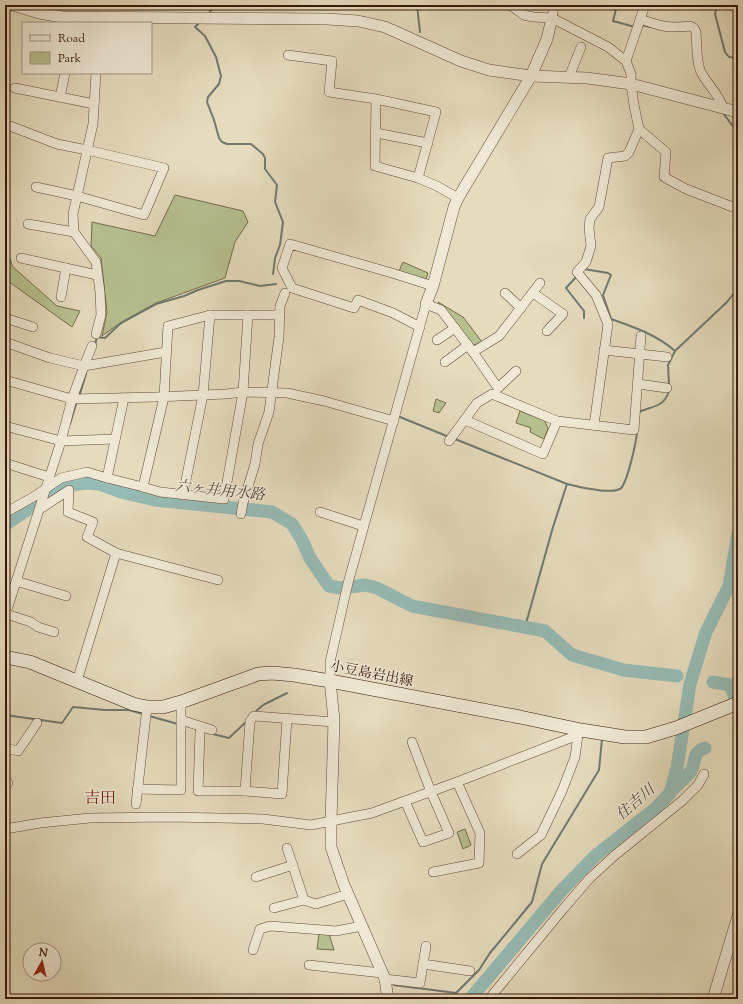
<svg xmlns="http://www.w3.org/2000/svg" width="743" height="1004" viewBox="0 0 743 1004" font-family="'Sorts Mill Goudy','Noto Serif JP',serif">
<style>
.green{fill:#b6c08f;stroke:#766c4c}
.lines{fill:none;stroke-linecap:round;stroke-linejoin:round}
.stream{stroke:#707970;stroke-width:2}
.river{stroke:#96bbb5;stroke-width:13}
.minor-casing{stroke:#624836;stroke-width:10}
.tertiary-casing{stroke:#624836;stroke-width:12}
.secondary-casing{stroke:#371709;stroke-width:14}
.minor{stroke:#eee8d4;stroke-width:9}
.tertiary{stroke:#eee8d4;stroke-width:11}
.secondary{stroke:#eee8d4;stroke-width:13}
.labels{text-anchor:middle;stroke-width:3;stroke-linejoin:round;paint-order:stroke}
.street-label{font-size:14px;fill:#371709;stroke:#eee8d4}
.water-label{font-size:15px;font-style:italic;fill:#54483d;stroke:#eee8d4}
.quarter-label{font-size:16px;fill:#7a1f14;stroke:#eee8d4}
</style>
<rect width="100%" height="100%" fill="#e5dbbd"/>
<filter id="stains"><feTurbulence type="fractalNoise" baseFrequency=".005" numOctaves="4"/><feColorMatrix values="0 0 0 0 .2 0 0 0 0 .09 0 0 0 0 .02 0 0 0 .5 -.17"/></filter>
<radialGradient id="worn" r=".72"><stop offset=".6" stop-color="#630" stop-opacity="0"/><stop offset="1" stop-color="#630" stop-opacity=".3"/></radialGradient>
<g class="green">
<path d="M175,195L243,211L248,222L235,242L225,278L156,303L120,323L102,336L107,312L101,258L91,246L92,222L155,236Z"/>
<path d="M5,246L13,267L57,306L80,311L72,327L5,279Z"/>
<path d="M403,262L428,273L426,279L399,271Z"/>
<path d="M438,302L463,317L482,342L472,346Z"/>
<path d="M436,399L446,403L439,413L433,411Z"/>
<path d="M520,411L545,421L548,429L544,439L530,432L531,428L516,423Z"/>
<path d="M465,829L471,845L463,849L457,832Z"/>
<path d="M319,934H329L334,950L317,949Z"/>
</g>
<g class="lines">
<g class="stream">
<path d="M417,5L420,32"/>
<path d="M617,5L613,21L635,27"/>
<path d="M717,5L715,14L725,52L729,57L738,58"/>
<path d="M209,13L216,5"/>
<path d="M200,22L195,27L205,36L216,57L221,76L219,84L208,97L207,102L214,120L219,138L222,142L227,144H251L263,154L265,158V169L277,185L275,202L283,222L280,245L275,258L273,274"/>
<path d="M641,25L650,27"/>
<path d="M723,113L732,125L738,128"/>
<path d="M584,269L608,273L611,275L603,295L611,319C634,327 657,335 675,351"/>
<path d="M577,276L566,288L584,311V318"/>
<path d="M95,345L97,337L105,338L121,323L156,304L184,296L198,290L226,281H239L260,286L276,284"/>
<path d="M669,385L668,365L675,351L727,302L738,288"/>
<path d="M79,397L86,374"/>
<path d="M639,412C651,406 664,408 669,391"/>
<path d="M400,417L449,437"/>
<path d="M70,424L77,401"/>
<path d="M455,439L567,484"/>
<path d="M525,627L553,527L567,484C579,487 609,494 620,489C627,485 636,442 637,433"/>
<path d="M254,713L263,705L287,693"/>
<path d="M5,715L62,723L73,707L105,710H129L143,714"/>
<path d="M149,716L178,724"/>
<path d="M213,734L229,738L247,721"/>
<path d="M392,983L394,985L456,993L479,970L490,953L532,902L542,864L599,770L602,739"/>
</g>
<g class="river">
<path d="M5,525L24,512L67,486L84,483L99,484L121,492L155,500L272,512L292,524L302,540L310,558L329,586L340,588L365,585L377,588L412,606L545,631L572,655L624,670L677,676"/>
<path d="M713,682L730,685L735,698"/>
<path d="M672,790C678,784 686,778 691,771C697,761 691,753 705,748"/>
<path d="M470,999L562,890L595,856L657,807L670,793L677,768L690,684L706,632L729,586L738,533"/>
</g>
<defs>
<g id="minor">
<path d="M510,5L524,15L533,17L552,18L608,47L626,61L631,74V84L634,105L639,129L666,152L664,177L686,189L738,209"/>
<path d="M552,18L554,5"/>
<path d="M640,19C660,26 669,29 690,26L694,28L696,32C697,44 696,58 700,70C706,84 719,93 723,108"/>
<path d="M288,55L332,61L329,92L376,99L436,112L418,178L375,166L376,99"/>
<path d="M626,61L645,5"/>
<path d="M569,77L581,47"/>
<path d="M15,88L94,104"/>
<path d="M60,97L65,73"/>
<path d="M10,126L57,144L87,150L164,168L144,215L77,196L36,187"/>
<path d="M376,133L428,143"/>
<path d="M418,178L437,186L458,198"/>
<path d="M28,224L74,232"/>
<path d="M21,258L97,275"/>
<path d="M505,293L521,308"/>
<path d="M533,293L563,314L547,331"/>
<path d="M61,297L66,268"/>
<path d="M5,318L33,327"/>
<path d="M420,327L393,313L358,300L354,308L292,288L282,268L290,244L392,273L433,286"/>
<path d="M96,334L101,315L100,292L96,262L74,232L73,214L93,124L96,73"/>
<path d="M437,340L455,328"/>
<path d="M5,342L50,358L84,366L166,352"/>
<path d="M604,350L667,357"/>
<path d="M473,352L499,336L540,283"/>
<path d="M445,362L468,345"/>
<path d="M5,380L72,399L156,397L226,394L243,392L287,393L324,401L394,421"/>
<path d="M638,384L667,388"/>
<path d="M465,420L543,454L557,421"/>
<path d="M594,425L608,324L596,295L577,272L586,262L591,246L589,228L590,219L599,207L608,158L625,156L629,152L639,129"/>
<path d="M5,426L61,441L115,439"/>
<path d="M449,441L477,403L492,394L557,421L634,430L641,336"/>
<path d="M5,463L49,477"/>
<path d="M107,478L124,398"/>
<path d="M143,487L164,397L168,326L210,315"/>
<path d="M183,495L203,395L210,315H280"/>
<path d="M40,509L69,490L68,512L93,522L87,537L116,553L218,580"/>
<path d="M320,512L363,526"/>
<path d="M5,513L35,496L61,478L87,472L107,478L143,487L160,492L224,499L243,392L248,315"/>
<path d="M241,514L243,503L255,464L258,444L269,412L279,337L280,306L285,293"/>
<path d="M16,581L66,596"/>
<path d="M6,614L31,622L38,627L54,632"/>
<path d="M5,616L61,441L72,399L84,366L92,346"/>
<path d="M77,681L116,553"/>
<path d="M330,681V662L348,583L426,304L441,310L473,352L498,388L516,371"/>
<path d="M181,720L212,730"/>
<path d="M200,732L198,791H245L282,794L287,718"/>
<path d="M5,748L18,751L37,723"/>
<path d="M5,783H8"/>
<path d="M137,789L181,790V702"/>
<path d="M245,791L250,721L254,716L334,722"/>
<path d="M405,801L423,842L449,833L431,792L412,742"/>
<path d="M136,804L147,707"/>
<path d="M5,829L40,823L90,818L170,817L263,819L311,825L372,813L457,782L578,735L581,730"/>
<path d="M287,848L304,900L316,904L348,894"/>
<path d="M517,854L541,835L562,791L575,757L578,735"/>
<path d="M433,872L479,863L480,833L457,782"/>
<path d="M256,877L293,865"/>
<path d="M274,908L304,900"/>
<path d="M253,950L260,929L270,926L336,931L362,926"/>
<path d="M423,964L470,971"/>
<path d="M309,965L382,973"/>
<path d="M385,979L420,983L426,946"/>
<path d="M489,999L564,908L589,879L614,856L683,800L698,785L704,774"/>
</g>
<g id="tertiary">
<path d="M13,5L39,13L62,17L327,19L358,21L385,27L461,61L489,70L531,76L587,78L631,84L738,112"/>
<path d="M426,304L433,286L454,207L458,198L531,76L547,39L552,18"/>
<path d="M330,681L334,720L331,822V847L344,885L385,979L388,999"/>
<path d="M713,999L738,916"/>
</g>
<path id="secondary" d="M5,657L30,662L133,704L147,707H163L181,702L258,674L272,673L294,675L330,681L520,717L581,730L625,737H646L676,728L738,703"/>
</defs>
<use href="#minor" class="minor-casing"/>
<use href="#tertiary" class="tertiary-casing"/>
<use href="#secondary" class="secondary-casing"/>
<use href="#minor" class="minor"/>
<use href="#tertiary" class="tertiary"/>
<use href="#secondary" class="secondary"/>
</g>
<g class="labels">
<g class="street-label">
<text transform="translate(372 673) rotate(11)" y="5">小豆島岩出線</text>
</g>
<g class="water-label">
<text transform="translate(220 490) rotate(6)" y="5">六ヶ井用水路</text>
<text transform="translate(635 802) rotate(-41)" y="5">住吉川</text>
</g>
<g class="quarter-label">
<text x="100" y="803">吉田</text>
</g>
</g>
<rect width="743" height="1004" fill="none" stroke="#e5dbbd" stroke-width="20"/>
<rect x="6" y="6" width="731" height="992" fill="none" stroke="#371709" stroke-width="2"/>
<rect x="10" y="10" width="723" height="984" fill="none" stroke="#371709"/>
<rect x="22" y="22" width="130" height="52" fill="#eee8d4" stroke="#a59483"/>
<rect x="30" y="35" width="20" height="6" fill="#eee8d4" stroke="#a59483"/>
<text x="58" y="42" font-size="12" fill="#371709">Road</text>
<rect x="30" y="52" width="20" height="12" fill="#b6c08f" stroke="#a59483"/>
<text x="58" y="62" font-size="12" fill="#371709">Park</text>
<g transform="translate(42 962) rotate(8)"><circle r="19" fill="#eee8d4" stroke="#a59483"/>
<path d="M0-3L7 15L0 10L-7 15Z" fill="#8f2418"/>
<text y="-6" font-size="11" font-weight="bold" text-anchor="middle" fill="#371709">N</text>
</g>
<rect width="100%" height="100%" filter="url(#stains)"/>
<rect width="100%" height="100%" fill="url(#worn)"/>
</svg>
